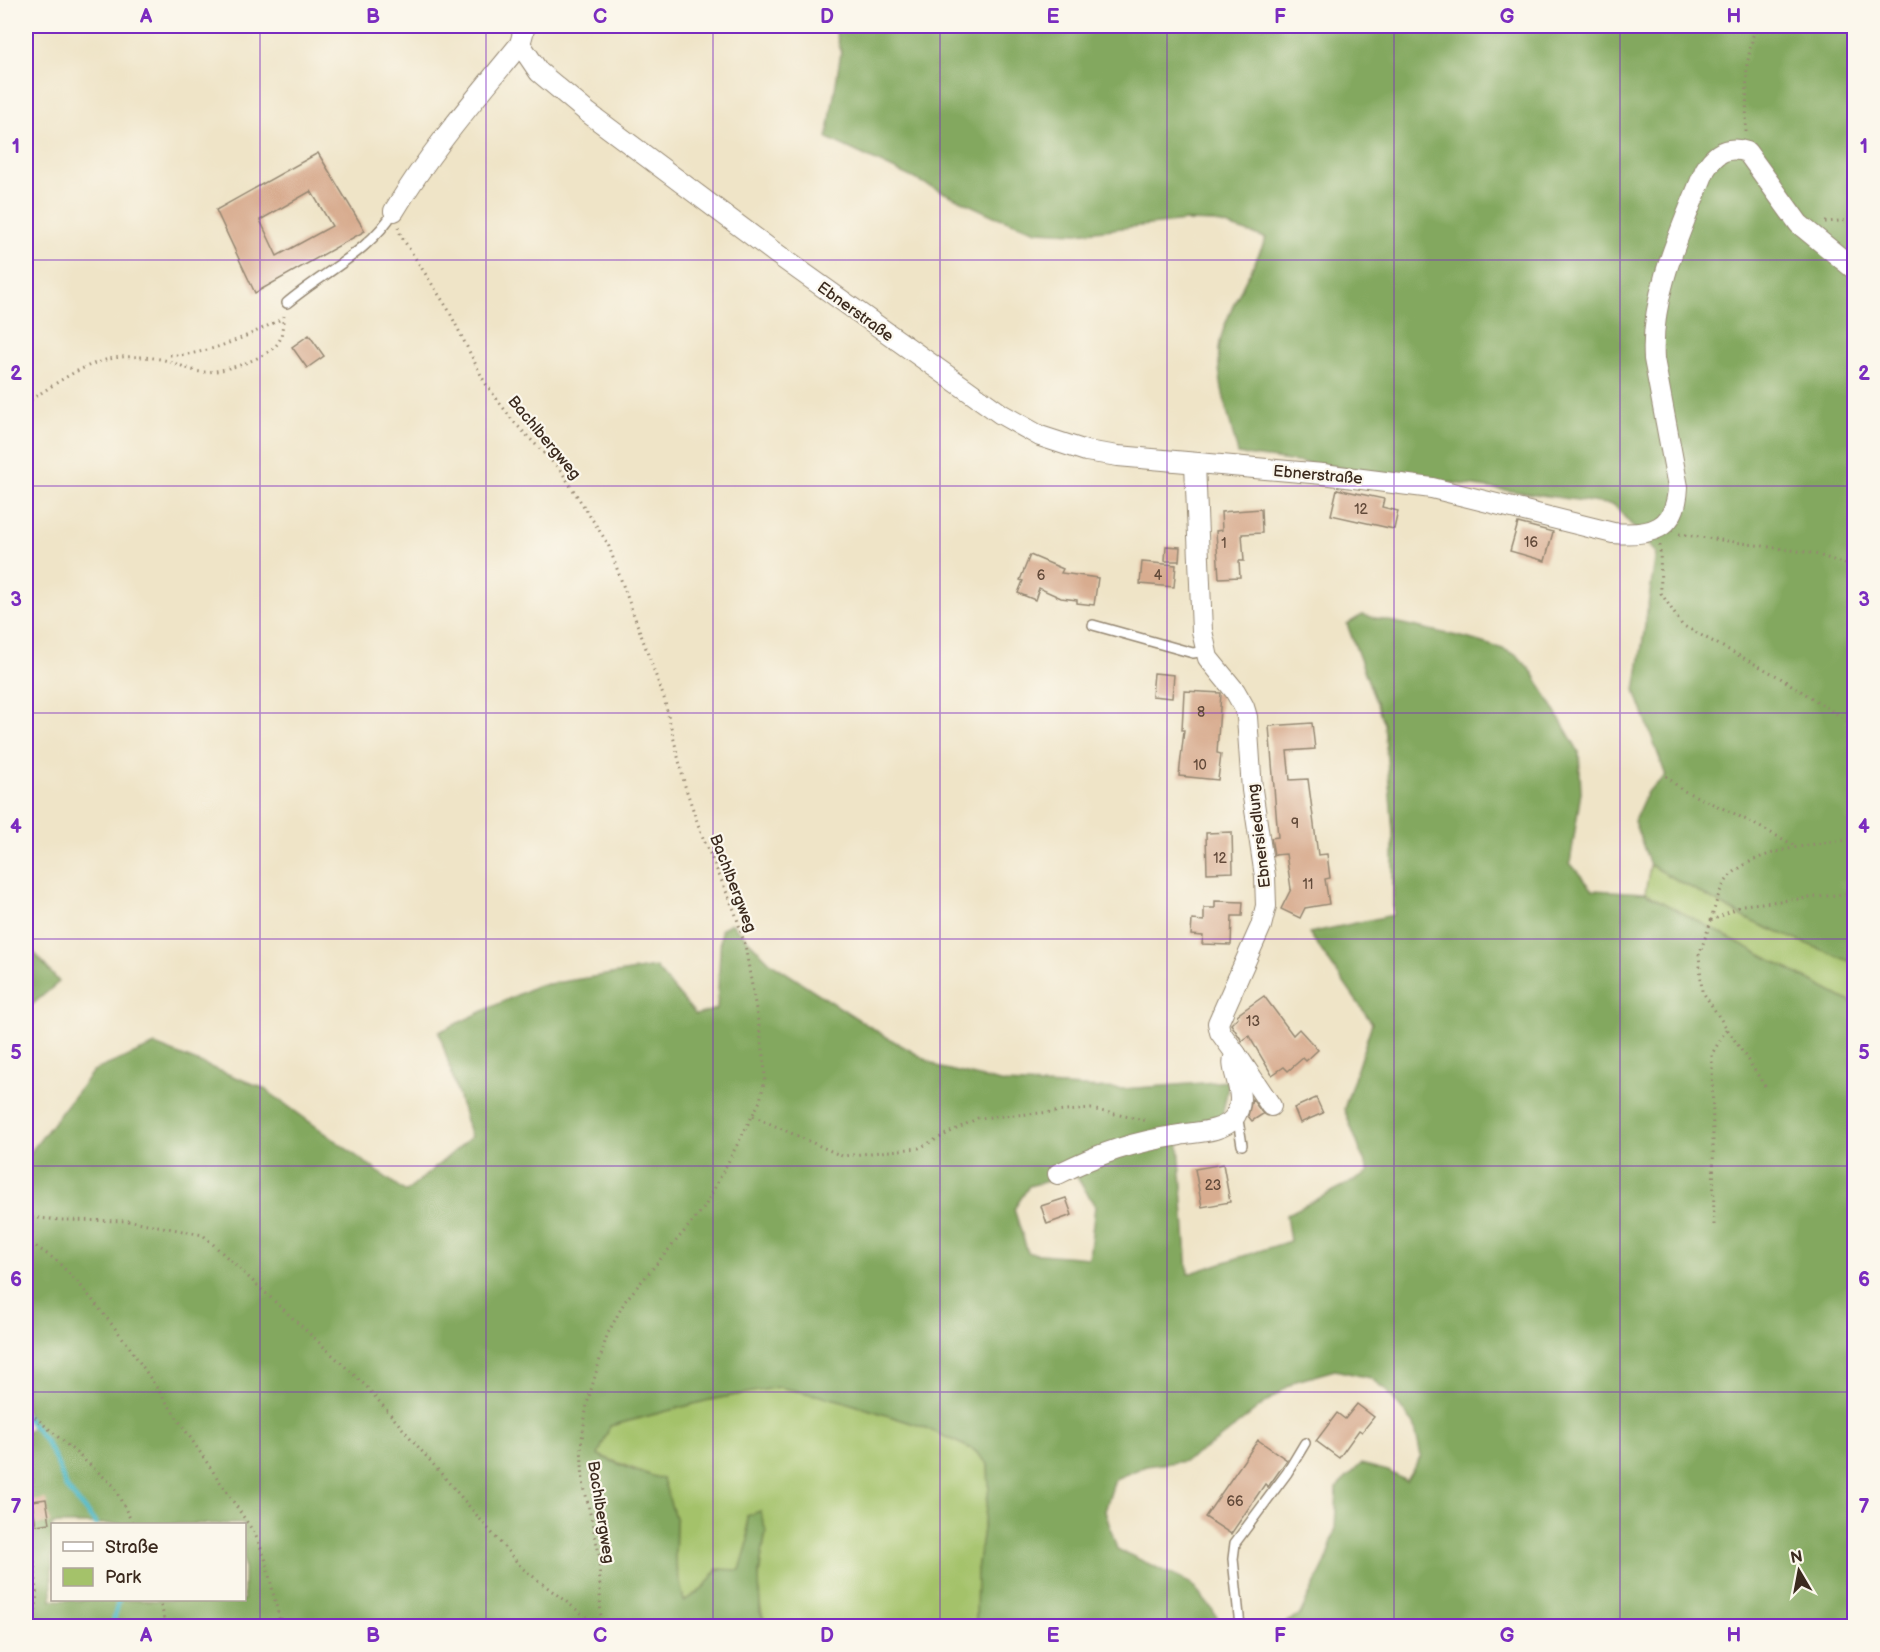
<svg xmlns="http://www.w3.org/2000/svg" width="1880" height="1652" viewBox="0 0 1880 1652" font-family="'Balsamiq Sans',sans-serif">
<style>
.green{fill:#a4c26a;stroke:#707644;stroke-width:1.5}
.forest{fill:#83a85e;stroke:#5f693e;stroke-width:1.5;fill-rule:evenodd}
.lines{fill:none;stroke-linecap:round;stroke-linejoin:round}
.stream{stroke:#4ab7c6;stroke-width:5}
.building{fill:#d8ac8f;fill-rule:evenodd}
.service-casing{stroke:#958772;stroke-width:12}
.minor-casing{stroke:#958772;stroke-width:22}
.path{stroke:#958772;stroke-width:3;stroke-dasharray:1.5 4.5;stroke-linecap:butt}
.service{stroke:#fff;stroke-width:9}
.minor{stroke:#fff;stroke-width:20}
.grid{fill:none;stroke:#7b2cbf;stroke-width:1.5;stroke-opacity:0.55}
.labels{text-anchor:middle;stroke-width:4.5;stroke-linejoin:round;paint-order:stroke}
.number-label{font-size:14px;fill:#624a3a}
.street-label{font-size:16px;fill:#3b2a1e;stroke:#fbf7ec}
.neatline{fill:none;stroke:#7b2cbf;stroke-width:2}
.grid-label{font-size:20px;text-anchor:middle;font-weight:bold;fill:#7b2cbf}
</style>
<rect width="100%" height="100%" fill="#fbf7ec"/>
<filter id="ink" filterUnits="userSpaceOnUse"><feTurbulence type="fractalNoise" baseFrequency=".0167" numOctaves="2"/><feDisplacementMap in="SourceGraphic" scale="12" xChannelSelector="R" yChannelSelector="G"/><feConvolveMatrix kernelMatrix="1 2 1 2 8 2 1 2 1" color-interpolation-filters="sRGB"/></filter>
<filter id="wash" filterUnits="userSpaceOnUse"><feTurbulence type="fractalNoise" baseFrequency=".008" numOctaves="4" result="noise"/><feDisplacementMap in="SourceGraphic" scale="24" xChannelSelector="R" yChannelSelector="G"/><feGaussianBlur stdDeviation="1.35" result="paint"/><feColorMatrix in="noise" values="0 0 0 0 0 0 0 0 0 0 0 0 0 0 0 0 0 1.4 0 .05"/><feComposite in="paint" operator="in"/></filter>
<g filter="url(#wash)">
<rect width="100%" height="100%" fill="#efe4c7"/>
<g class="green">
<path d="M1650,865L1753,922L1854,963V1004L1645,893Z"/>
<path d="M779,1387L839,1400L924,1427L974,1450L988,1464L989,1488L977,1570L976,1626H767C752,1597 761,1562 766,1531L747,1516L748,1543L740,1571L717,1569L703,1589L684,1601L675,1561L676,1521L663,1480L598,1455L610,1426L709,1400Z"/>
</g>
<g class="forest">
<path d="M834,26H1854V963L1753,922L1650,865L1634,821L1647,792L1666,776L1635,691L1656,553L1614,505L1238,454C1231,422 1216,381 1219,349C1222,317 1254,269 1266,238L1215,222L1186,221L1077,233L1037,231L994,216L827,138L841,52Z"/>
<path d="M1362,615L1466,638L1503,649L1518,656L1533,673L1579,752L1581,792L1570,863L1593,890L1645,893L1854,1004V1626H1277L1299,1616L1326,1561L1335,1530L1337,1487L1361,1464L1388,1471L1406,1481L1421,1456L1414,1424L1386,1390L1370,1378L1335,1370L1296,1381L1261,1406L1216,1442L1185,1461L1146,1466L1115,1479L1105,1511L1117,1549L1190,1583L1212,1609L1222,1626H976L977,1570L989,1488L988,1464L974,1450L924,1427L839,1400L779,1387L709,1400L610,1426L598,1455L633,1470L663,1479L676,1521L675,1561L684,1601L703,1589L717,1569L740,1570L748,1543L747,1516L760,1511L766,1531L759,1572L760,1612L767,1626H26V1433L33,1427L26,1413V1158L93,1071L155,1045L263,1088L406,1192L471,1137L439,1032L536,986L655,967L696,1015L717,1009L721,930L731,923L771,963L878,1032L941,1068L1005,1083L1123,1089L1229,1081L1222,1117L1178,1129L1188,1274L1290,1241L1286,1215L1369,1173L1344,1109L1372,1023L1309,933L1393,915V831L1384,724L1347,624ZM1075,1174L1095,1206L1089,1258L1028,1253L1014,1209L1029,1186ZM52,1524H244V1600H52Z"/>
<path d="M26,943L59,982L26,1010Z"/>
</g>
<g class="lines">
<g class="stream">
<path d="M26,1417L46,1442L58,1465L66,1487L96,1524"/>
<path d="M112,1626L119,1600"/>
</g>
</g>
<g id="blocks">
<g class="building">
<path d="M318,153L365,231L255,293L216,210ZM311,191L332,226L277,256L260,220Z"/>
<path d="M309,335L324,356L307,368L292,347Z"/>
<path d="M1337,489L1384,499L1382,507L1398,511L1394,529L1331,515Z"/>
<path d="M1261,509L1262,533L1242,534L1244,561H1239L1240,577L1219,578L1216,531L1222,530L1221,512Z"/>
<path d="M1518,523L1553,532L1545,561L1510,551Z"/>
<path d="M1166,546L1180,547L1179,561H1165Z"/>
<path d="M1030,555L1063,569L1061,573L1098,578L1094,605L1077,603V600L1061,598L1039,588L1035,600L1018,593L1023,581L1020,580Z"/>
<path d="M1142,562L1176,565L1174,587L1140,584Z"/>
<path d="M1154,673L1174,675L1172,698L1152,696Z"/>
<path d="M1184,691L1221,693L1217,753L1221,754L1218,780L1179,776L1184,730H1182Z"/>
<path d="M1312,723L1315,749L1287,751L1290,780L1308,779L1318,855L1327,854L1330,878L1325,879L1329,904L1305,908L1300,918L1281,909L1291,889L1286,854L1274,855L1271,838L1278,837L1269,726Z"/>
<path d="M1232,832L1233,872L1207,873L1206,833Z"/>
<path d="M1215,901L1243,902L1242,916H1232L1231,945L1202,944L1203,936L1191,935L1192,920L1204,921V908H1215Z"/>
<path d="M1264,996L1293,1035L1299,1029L1318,1050L1306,1061L1303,1058L1288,1071L1284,1067L1272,1075L1249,1036L1242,1041L1231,1024L1238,1017L1237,1015Z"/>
<path d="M1316,1098L1323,1113L1300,1123L1294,1108Z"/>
<path d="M1252,1099L1263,1114L1252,1121L1248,1116Z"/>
<path d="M1223,1164L1230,1202L1202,1207L1195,1169Z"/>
<path d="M1066,1198L1072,1215L1047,1224L1041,1206Z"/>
<path d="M1357,1404L1374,1417L1362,1432L1359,1430L1339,1458L1316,1441L1337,1413L1345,1419Z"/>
<path d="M1258,1440L1287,1460L1268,1487L1265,1484L1231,1534L1205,1517Z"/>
<path d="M46,1499L50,1523L36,1525L32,1501Z"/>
</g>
</g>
</g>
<g filter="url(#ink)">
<use href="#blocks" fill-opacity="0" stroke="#958772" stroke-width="1.5"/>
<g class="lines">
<defs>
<g id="service">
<path d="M287,303C322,273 370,252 394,211"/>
<path d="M1093,625L1193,653L1206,651"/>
<path d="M1235,1116L1238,1120L1242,1145"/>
<path d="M1240,1626L1233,1559L1235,1543L1287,1473L1305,1443"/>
</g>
<g id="minor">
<path d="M520,44L539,72L587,112L774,252L1001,414L1040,436L1086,451L1118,456L1323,474L1432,488L1613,533C1651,536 1676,530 1678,487L1654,359C1650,294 1681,230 1705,170C1715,153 1727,145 1747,152L1799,224L1854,269"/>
<path d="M394,211C430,151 476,98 520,44L525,26"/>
<path d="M1236,1054L1271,1106"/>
<path d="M1058,1174C1100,1153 1133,1142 1180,1135C1195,1132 1222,1132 1233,1119C1252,1096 1225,1067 1236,1054L1220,1032L1218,1023L1261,926L1266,906L1265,876L1252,790L1247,717L1244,707L1235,691L1208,658L1202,631L1195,464"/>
</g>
</defs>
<use href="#service" class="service-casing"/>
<use href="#minor" class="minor-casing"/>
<g class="path">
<path d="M1746,132L1747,65L1755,26"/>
<path d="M1825,222L1854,220"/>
<path d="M398,227L401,236L448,309L485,383L513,421L561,471L608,544L664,698L685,786L701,833L735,912L745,945L764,1056L765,1078L760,1101L704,1208L625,1301L607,1335L587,1404L581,1446L583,1482L599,1553L601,1626"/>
<path d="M170,355C204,357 253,334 283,318"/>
<path d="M26,403C55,384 85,361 121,357C136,356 157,357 171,362C181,365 191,371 202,372C221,373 267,359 278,343C283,336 282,324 284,316"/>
<path d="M1679,534L1812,553L1854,567"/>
<path d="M1660,545L1661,593L1682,625L1779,677L1854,725"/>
<path d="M1666,776L1682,790L1735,814L1796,846"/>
<path d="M1711,920C1715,908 1718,891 1726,881C1749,849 1817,844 1854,839"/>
<path d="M1765,1086L1702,991L1699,955L1711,921L1743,905L1854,893"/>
<path d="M753,1116L842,1156L919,1148L978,1118L1091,1109L1148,1121"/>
<path d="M26,1217L61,1220L132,1221L203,1235L366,1386L522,1568L598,1626"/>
<path d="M1714,1225L1712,1054L1727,1028"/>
<path d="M26,1240L56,1260L82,1287L126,1342L255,1534L265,1558L281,1626"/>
<path d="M26,1409L113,1485L133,1524"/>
<path d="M27,1520C33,1550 41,1597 33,1626"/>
<path d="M159,1600L164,1616L163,1626"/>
<path d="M281,1618L285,1626"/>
</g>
<use href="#service" class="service"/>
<use href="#minor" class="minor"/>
</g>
</g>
<path class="grid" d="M260,26V1626M486,26V1626M713,26V1626M940,26V1626M1167,26V1626M1394,26V1626M1620,26V1626M26,260H1854M26,486H1854M26,713H1854M26,939H1854M26,1166H1854M26,1392H1854"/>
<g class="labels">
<g class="number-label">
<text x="1361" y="514">12</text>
<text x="1531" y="547">16</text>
<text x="1224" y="548">1</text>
<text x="1041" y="580">6</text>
<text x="1158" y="580">4</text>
<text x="1201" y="717">8</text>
<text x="1200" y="770">10</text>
<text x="1295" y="828">9</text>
<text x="1220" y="863">12</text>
<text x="1308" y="889">11</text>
<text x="1253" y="1026">13</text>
<text x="1213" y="1190">23</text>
<text x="1235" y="1506">66</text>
</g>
<g class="street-label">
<text transform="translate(856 311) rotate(36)" y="6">Ebnerstraße</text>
<text transform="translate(545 437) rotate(50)" y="6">Bachlbergweg</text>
<text transform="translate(1318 474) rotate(5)" y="6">Ebnerstraße</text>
<text transform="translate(1258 836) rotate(-97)" y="6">Ebnersiedlung</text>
<text transform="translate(734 883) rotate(69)" y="6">Bachlbergweg</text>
<text transform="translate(602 1512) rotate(81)" y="6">Bachlbergweg</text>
</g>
</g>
<rect width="1880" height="1652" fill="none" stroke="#fbf7ec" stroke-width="66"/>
<rect x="51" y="1523" width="195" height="78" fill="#fbf7ec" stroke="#aea59a" stroke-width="1.5"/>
<rect x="63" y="1542" width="30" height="9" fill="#ffffff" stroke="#aea59a" stroke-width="1.5"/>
<text x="105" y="1553" font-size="18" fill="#3b2a1e">Straße</text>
<rect x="63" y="1568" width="30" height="18" fill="#a4c26a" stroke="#aea59a" stroke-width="1.5"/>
<text x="105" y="1583" font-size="18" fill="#3b2a1e">Park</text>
<g transform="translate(1799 1571) rotate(350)" stroke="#fbf7ec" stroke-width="4.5" paint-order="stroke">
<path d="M0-4.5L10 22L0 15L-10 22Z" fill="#3b2a1e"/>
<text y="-9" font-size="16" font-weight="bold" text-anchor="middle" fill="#3b2a1e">N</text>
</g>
<rect x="33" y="33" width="1814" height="1586" class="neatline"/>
<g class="grid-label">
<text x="146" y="23">A</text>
<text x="373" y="23">B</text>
<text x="600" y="23">C</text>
<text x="827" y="23">D</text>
<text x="1053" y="23">E</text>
<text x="1280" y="23">F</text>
<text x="1507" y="23">G</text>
<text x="1734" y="23">H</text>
<text x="16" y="153">1</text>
<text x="1864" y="153">1</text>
<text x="16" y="380">2</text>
<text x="1864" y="380">2</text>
<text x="16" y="606">3</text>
<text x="1864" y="606">3</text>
<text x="16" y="833">4</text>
<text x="1864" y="833">4</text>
<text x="16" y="1059">5</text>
<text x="1864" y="1059">5</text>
<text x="16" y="1286">6</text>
<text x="1864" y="1286">6</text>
<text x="16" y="1513">7</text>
<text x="1864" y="1513">7</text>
<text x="146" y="1642">A</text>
<text x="373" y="1642">B</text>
<text x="600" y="1642">C</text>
<text x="827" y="1642">D</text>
<text x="1053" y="1642">E</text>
<text x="1280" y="1642">F</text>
<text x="1507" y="1642">G</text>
<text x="1734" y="1642">H</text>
</g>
</svg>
